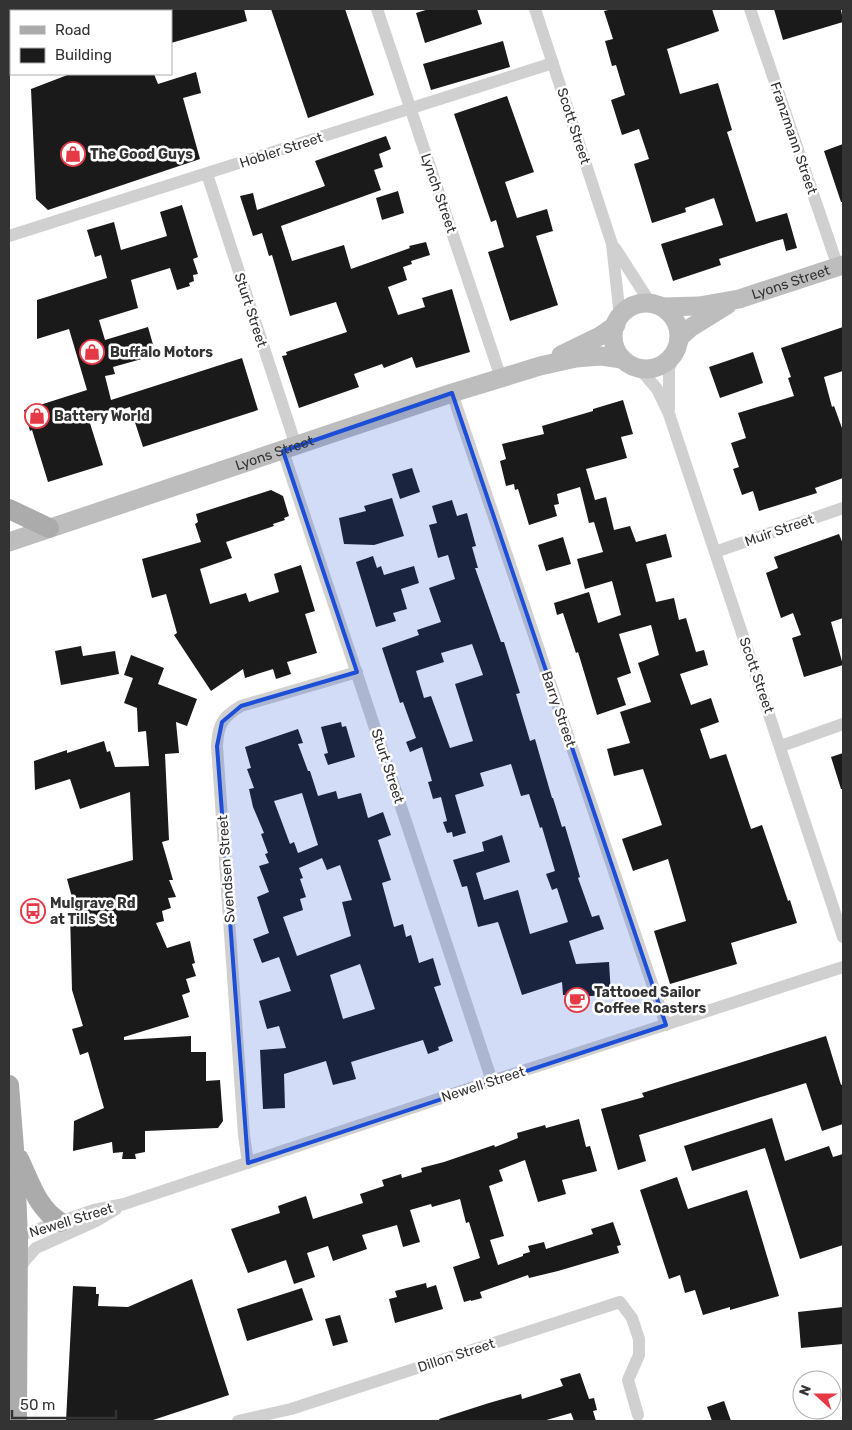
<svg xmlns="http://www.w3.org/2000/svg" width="852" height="1430" viewBox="0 0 852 1430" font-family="Rubik,sans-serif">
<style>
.building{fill:#1a1a1a;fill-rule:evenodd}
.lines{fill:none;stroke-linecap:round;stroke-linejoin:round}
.street{stroke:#d0d0d0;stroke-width:12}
.secondary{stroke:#bdbdbd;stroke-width:19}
.primary{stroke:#ababab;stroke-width:20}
.marked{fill:#1d4ed8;fill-opacity:0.2;stroke:#1d4ed8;stroke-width:4;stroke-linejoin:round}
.labels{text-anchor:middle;stroke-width:5;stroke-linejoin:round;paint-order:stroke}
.street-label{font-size:14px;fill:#333;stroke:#fff}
.poi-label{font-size:14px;font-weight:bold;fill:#333;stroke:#fff;text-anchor:start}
</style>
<rect width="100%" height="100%" fill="#fff"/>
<g class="building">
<path d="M171,9H244L247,21L171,43Z"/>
<path d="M271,9H345L374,95L308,118Z"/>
<path d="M429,9H477L482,24L425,43L416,13Z"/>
<path d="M613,9H712L719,31L667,49L680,94L718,83L732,130L727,132L756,222L787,213L797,248L786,251L783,239L775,241L719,259L721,265L673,281L661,244L723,225L714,198L685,208L686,212L652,223L634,164L649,159L639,129L622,135L611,100L625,95L616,65L612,66L605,41L613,39L604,11Z"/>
<path d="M774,9H841L843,22L783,40Z"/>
<path d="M503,41L510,67L431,90L423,64Z"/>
<path d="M196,72L201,93L183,98L200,159L48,210L36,199L31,89L70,74H154L158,84Z"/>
<path d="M507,96L534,172L505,182L517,218L547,209L553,231L536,236L558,305L510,321L488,252L504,247L496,220L491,222L454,114Z"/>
<path d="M386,136L391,149L379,154L383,167L374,170L381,190L281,226L292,261L344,245L351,269L410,248L409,246L426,242L430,255L411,261L412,264L403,267L407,280L388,287L398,315L425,307L422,298L452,289L470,352L416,368L412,357L384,368L382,364L354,374L359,387L299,408L282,356L287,355L286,352L347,332L336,302L290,316L272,255L269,256L262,233L253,236L240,196L253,193L257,210L325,186L315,161Z"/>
<path d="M843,144V202H841L824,151Z"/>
<path d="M398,191L404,213L382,220L376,198Z"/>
<path d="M182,205L198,257L193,259L198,274L193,275L194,281L189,283L190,286L177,290L170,268L131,280L138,308L99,320L105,340L148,327L156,355L113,367L115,374L105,376L111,400L242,358L258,410L143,447L130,407L89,420L103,465L48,482L32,430L30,431L24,410L87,390L69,329L37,339V300L107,278L101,255L95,257L87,230L114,222L121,250L167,236L160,212Z"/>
<path d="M843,327V371L824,377L832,407L834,406L843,431V478L815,488L817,493L759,511L753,491L742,495L733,469L739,467L731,443L746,438L738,413L794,396L788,378L791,377L781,348Z"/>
<path d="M753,352L763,383L720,398L709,367Z"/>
<path d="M623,400L633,434L621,437L627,458L586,469L595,500L606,497L614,530L630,526L636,542L666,534L672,557L646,564L656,602L674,598L679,620L686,618L696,652L704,650L708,665L680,674L691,705L711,698L719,722L700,729L710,759L726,754L751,829L762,825L788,901L790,900L797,923L731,943L737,964L670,984L654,931L686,921L668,859L633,871L622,839L662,825L643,769L614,776L607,749L630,743L620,712L651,702L638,663L659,655L651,625L619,634L631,673L617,678L626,705L597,715L578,652L576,653L563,613L557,615L554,603L589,592L598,623L621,615L612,581L585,589L577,559L603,552L594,522L589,523L580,487L557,494L559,504L554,505L557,516L529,525L518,489L515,490L514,484L506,486L500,461L506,459L502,444L544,434L542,426L593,411V409Z"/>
<path d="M412,468L420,492L400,499L392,474Z"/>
<path d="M271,490L283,496L289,516L284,518L285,520L273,524L274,526L226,542L232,558L200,569L210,604L246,593L249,602L279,592L274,574L301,565L315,611L305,614L317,653L287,662L291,674L276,679L273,669L245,678L243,669L211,691L174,635L177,633L166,594L152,598L142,559L201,542L195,524L198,522L196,514Z"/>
<path d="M392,498L404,536L374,545L344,544L339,518L366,511L364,506Z"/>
<path d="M452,500L457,516L467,513L476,546L472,547L478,568H475L501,642H504L509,658L520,693L516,694L530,741L535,739L552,798H553L562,827L565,826L580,877L578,878L592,917L599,915L604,929L569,941L576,964L609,962L611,995L570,997L569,995H563L562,982L522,995L498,922L478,927L467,886L462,887L453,860L484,851L482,842L502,835L510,862L476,873L484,900L518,890L530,934L568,922L557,888L552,890L546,874L555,871L542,827L540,828L529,794L521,796L511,764L480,773L484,786L455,795L466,833L453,837L452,832L447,833L443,822L447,821L441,797L433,799L428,782L432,781L422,747L410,752L406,742L416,738L403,702L400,703L382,648L419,635L417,630L441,622L429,588L455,579L448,555L438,558L429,525L437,523L432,506ZM472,644L483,675L455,684L473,741L450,748L431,696L424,698L416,671L444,662L441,653Z"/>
<path d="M839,534L843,544V618L831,622L843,665L804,677L792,638L801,635L793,613L781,618L766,573L778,568L774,557Z"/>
<path d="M563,537L571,564L546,571L538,545Z"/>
<path d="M373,556L377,568L381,566L384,575L414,566L419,583L401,589L407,609L393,613L396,621L376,627L356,562Z"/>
<path d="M81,646L83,656L115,651L119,674L61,685L55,651Z"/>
<path d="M131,655L164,668L158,684L197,699L187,726L176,722L179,753L165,754L169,840L162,842L173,880H169L176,897L168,898L171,908L162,911L164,921L156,923L167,948L190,941L195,963L192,964L196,976L186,979L190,992L182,995L189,1017L124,1037V1040L191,1036V1052H206V1081L220,1080L223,1121L218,1128L145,1131V1152L135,1154L136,1159H122L123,1152L113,1153L112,1142L73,1151L74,1121L104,1108L88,1052L80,1055L72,1029L83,1026L72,990L70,914L76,912L67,879L133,860L130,792L80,809L70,779L35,790L34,761L67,750V753L104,741L107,752L110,751L115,767L149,766L146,731L138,732L137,708L124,703L133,678L124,675Z"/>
<path d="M341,722L342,727L346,726L355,757L328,765L324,754L328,753L321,727Z"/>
<path d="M298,729L303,743L298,744L308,771H310L318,796L336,791L338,799L361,793L368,818L383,812L391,835L378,840L391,880L382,883L394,927L403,924L406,937L411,935L419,963L433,958L441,985L434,987L453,1041L438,1047L439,1050L428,1054L423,1040L351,1062L356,1079L333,1085L326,1061L284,1074L285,1108L263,1109L260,1050L286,1048L279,1026L267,1029L259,1001L291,991L279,957L262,963L253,939L269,933L257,897L269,892L259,866L269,863L265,854L268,853L261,834L264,833L253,807L249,789L254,788L247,769L251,768L245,747ZM302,793L318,845L298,853L294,842L290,844L274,801ZM322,858L327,870L340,865L352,900L342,902L351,936L297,956L283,917L303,910L300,899L306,897L300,879L303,878L299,868ZM360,964L375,1009L343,1019L330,975Z"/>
<path d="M843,753V789H841L831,757Z"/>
<path d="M826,1036L841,1085L843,1084V1124L822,1131L806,1083L639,1135L646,1161L618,1170L601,1109L644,1097L642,1093Z"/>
<path d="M772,1118L785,1161L829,1146L833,1157L843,1154V1245L800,1259L765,1148L692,1171L684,1146Z"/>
<path d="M579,1119L586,1147L590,1146L597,1171L562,1180L566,1194L538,1202L525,1160L499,1170L503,1181L489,1186L504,1236L490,1240L498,1265L523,1256V1254L530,1252L528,1246L544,1242L546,1249L593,1234L591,1229L613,1222L621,1245L617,1246L619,1253L558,1271L529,1278L528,1275L480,1292L482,1298L471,1301V1300L464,1302L453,1267L480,1258L469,1222L466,1223L460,1199L432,1207L431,1204L410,1210L420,1242L403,1247L397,1225L362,1235L367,1249L333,1261L328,1246L307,1253L315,1277L294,1284L286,1260L248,1273L231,1229L280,1213L278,1206L306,1196L313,1219L363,1203L360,1194L384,1186L382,1180L401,1174L402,1178L422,1172L421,1168L444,1162L494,1145L495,1147L518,1138L517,1133L545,1125L546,1128Z"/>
<path d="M677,1177L688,1209L747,1190L779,1296L730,1310V1307L703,1315L695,1290L685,1293L680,1275L669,1279L640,1190Z"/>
<path d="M192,1279L229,1395L150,1421H66L73,1286L96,1287V1294H99L98,1306L128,1307Z"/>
<path d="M426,1283L427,1288L436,1285L443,1309L395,1323L389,1299L397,1297L395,1291Z"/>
<path d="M302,1288L313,1320L247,1341L237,1309Z"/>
<path d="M843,1307V1344L801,1348L798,1312Z"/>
<path d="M340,1315L348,1342L333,1346L325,1319Z"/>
<path d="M580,1373L589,1399L594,1398L597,1410L593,1411L596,1421H574L571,1413L543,1421H440L439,1419L489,1403L521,1394L522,1399L563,1386L560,1379Z"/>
<path d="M724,1401L731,1421H712L707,1407Z"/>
</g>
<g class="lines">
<g class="street">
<path d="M377,9L501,378"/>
<path d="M535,9L612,244L620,317"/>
<path d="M750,9L838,267"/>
<path d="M207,174L296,446"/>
<path d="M9,236L553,63"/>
<path d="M615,248L651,304"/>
<path d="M640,369L657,389L669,414L843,937"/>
<path d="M452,393L666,1025"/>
<path d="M669,409V369L674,354"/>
<path d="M283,451L492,1081"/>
<path d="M715,552L843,508"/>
<path d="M781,746L843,724"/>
<path d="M248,1163L244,1135L217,746C218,725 222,717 241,706L357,672"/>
<path d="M18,1236L94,1210L124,1204L492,1081L843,967"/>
<path d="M18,1270L27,1258L36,1248L96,1221L116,1209"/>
<path d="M238,1421L291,1409L620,1302L632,1318L639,1339V1355L628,1380L638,1415"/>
</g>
<g class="secondary">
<circle cx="646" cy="336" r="33"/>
<path id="s1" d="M662,307L699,306L739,299L843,265"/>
<path d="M679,338L690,328L727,305"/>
<path d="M561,355L600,336L616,325"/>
<path id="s2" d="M9,542L452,393L540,366L576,358L601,356L622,359"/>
</g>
<g class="primary">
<path d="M9,509L49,528"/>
<path d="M9,1085L14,1148L18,1236L17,1421"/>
<path d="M19,1159C30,1182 37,1208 60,1222"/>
</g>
</g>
<path class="marked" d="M452,393L666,1025L248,1163L217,746L222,722L241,706L357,672L283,451Z"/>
<defs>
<symbol id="shop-ring" viewBox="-11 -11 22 22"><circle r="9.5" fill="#fff" stroke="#e63946" stroke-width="1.5"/><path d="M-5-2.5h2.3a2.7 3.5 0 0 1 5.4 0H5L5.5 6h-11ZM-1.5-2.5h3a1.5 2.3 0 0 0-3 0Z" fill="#e63946"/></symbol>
<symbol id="bus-ring" viewBox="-11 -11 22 22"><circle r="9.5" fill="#fff" stroke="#e63946" stroke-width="1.5"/><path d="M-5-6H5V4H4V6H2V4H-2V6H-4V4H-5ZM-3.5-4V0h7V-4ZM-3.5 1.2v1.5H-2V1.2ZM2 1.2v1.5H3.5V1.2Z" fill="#e63946"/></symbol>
<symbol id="cafe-ring" viewBox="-11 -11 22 22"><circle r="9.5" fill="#fff" stroke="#e63946" stroke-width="1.5"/><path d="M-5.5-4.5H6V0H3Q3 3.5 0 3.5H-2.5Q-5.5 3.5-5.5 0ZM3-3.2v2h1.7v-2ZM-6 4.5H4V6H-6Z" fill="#e63946"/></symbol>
</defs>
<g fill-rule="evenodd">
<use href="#shop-ring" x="59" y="140" width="28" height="28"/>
<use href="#shop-ring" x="78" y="338" width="28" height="28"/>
<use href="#shop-ring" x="23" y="402" width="28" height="28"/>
<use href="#bus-ring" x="19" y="897" width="28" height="28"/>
<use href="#cafe-ring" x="563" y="986" width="28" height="28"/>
</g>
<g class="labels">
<g class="street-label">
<text transform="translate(574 126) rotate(72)" y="5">Scott Street</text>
<text transform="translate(794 138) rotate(71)" y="5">Franzmann Street</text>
<text transform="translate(281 150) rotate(-18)" y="5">Hobler Street</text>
<text transform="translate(439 193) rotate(71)" y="5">Lynch Street</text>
<text dy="5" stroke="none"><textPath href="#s1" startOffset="132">Lyons Street</textPath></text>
<text transform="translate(251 310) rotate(72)" y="5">Sturt Street</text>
<text dy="5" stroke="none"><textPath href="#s2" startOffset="280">Lyons Street</textPath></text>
<text transform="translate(779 530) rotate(-19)" y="5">Muir Street</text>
<text transform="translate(757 675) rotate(71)" y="5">Scott Street</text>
<text transform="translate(559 709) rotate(71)" y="5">Barry Street</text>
<text transform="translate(388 766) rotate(72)" y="5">Sturt Street</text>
<text transform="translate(226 869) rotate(-94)" y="5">Svendsen Street</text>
<text transform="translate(483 1084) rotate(-18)" y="5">Newell Street</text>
<text transform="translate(71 1220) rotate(-17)" y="5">Newell Street</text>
<text transform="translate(456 1355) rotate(-18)" y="5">Dillon Street</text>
</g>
<g class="poi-label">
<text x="90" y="159">The Good Guys</text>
<text x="110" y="357">Buffalo Motors</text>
<text x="54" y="421">Battery World</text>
<text x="50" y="908">Mulgrave Rd<tspan x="50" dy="16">at Tills St</tspan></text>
<text x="594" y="997">Tattooed Sailor<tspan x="594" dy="16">Coffee Roasters</tspan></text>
</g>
</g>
<rect width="852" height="1430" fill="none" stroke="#333333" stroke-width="20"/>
<rect x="10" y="10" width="162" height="65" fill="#ffffff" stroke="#adadad"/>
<rect x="20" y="26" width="25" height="8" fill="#ababab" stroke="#adadad"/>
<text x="55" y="35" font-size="15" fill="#333333">Road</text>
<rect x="20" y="48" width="25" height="15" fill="#1a1a1a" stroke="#adadad"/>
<text x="55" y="60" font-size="15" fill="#333333">Building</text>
<g transform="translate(817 1395) rotate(291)"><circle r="24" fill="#ffffff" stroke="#adadad"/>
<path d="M0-4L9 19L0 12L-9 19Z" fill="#e63946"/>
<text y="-8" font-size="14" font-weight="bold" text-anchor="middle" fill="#333333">N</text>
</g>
<path d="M12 1410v8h104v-8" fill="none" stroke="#333333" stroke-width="2.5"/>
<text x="20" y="1410" font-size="15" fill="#333333" stroke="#ffffff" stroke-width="4" paint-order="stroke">50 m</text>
</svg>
